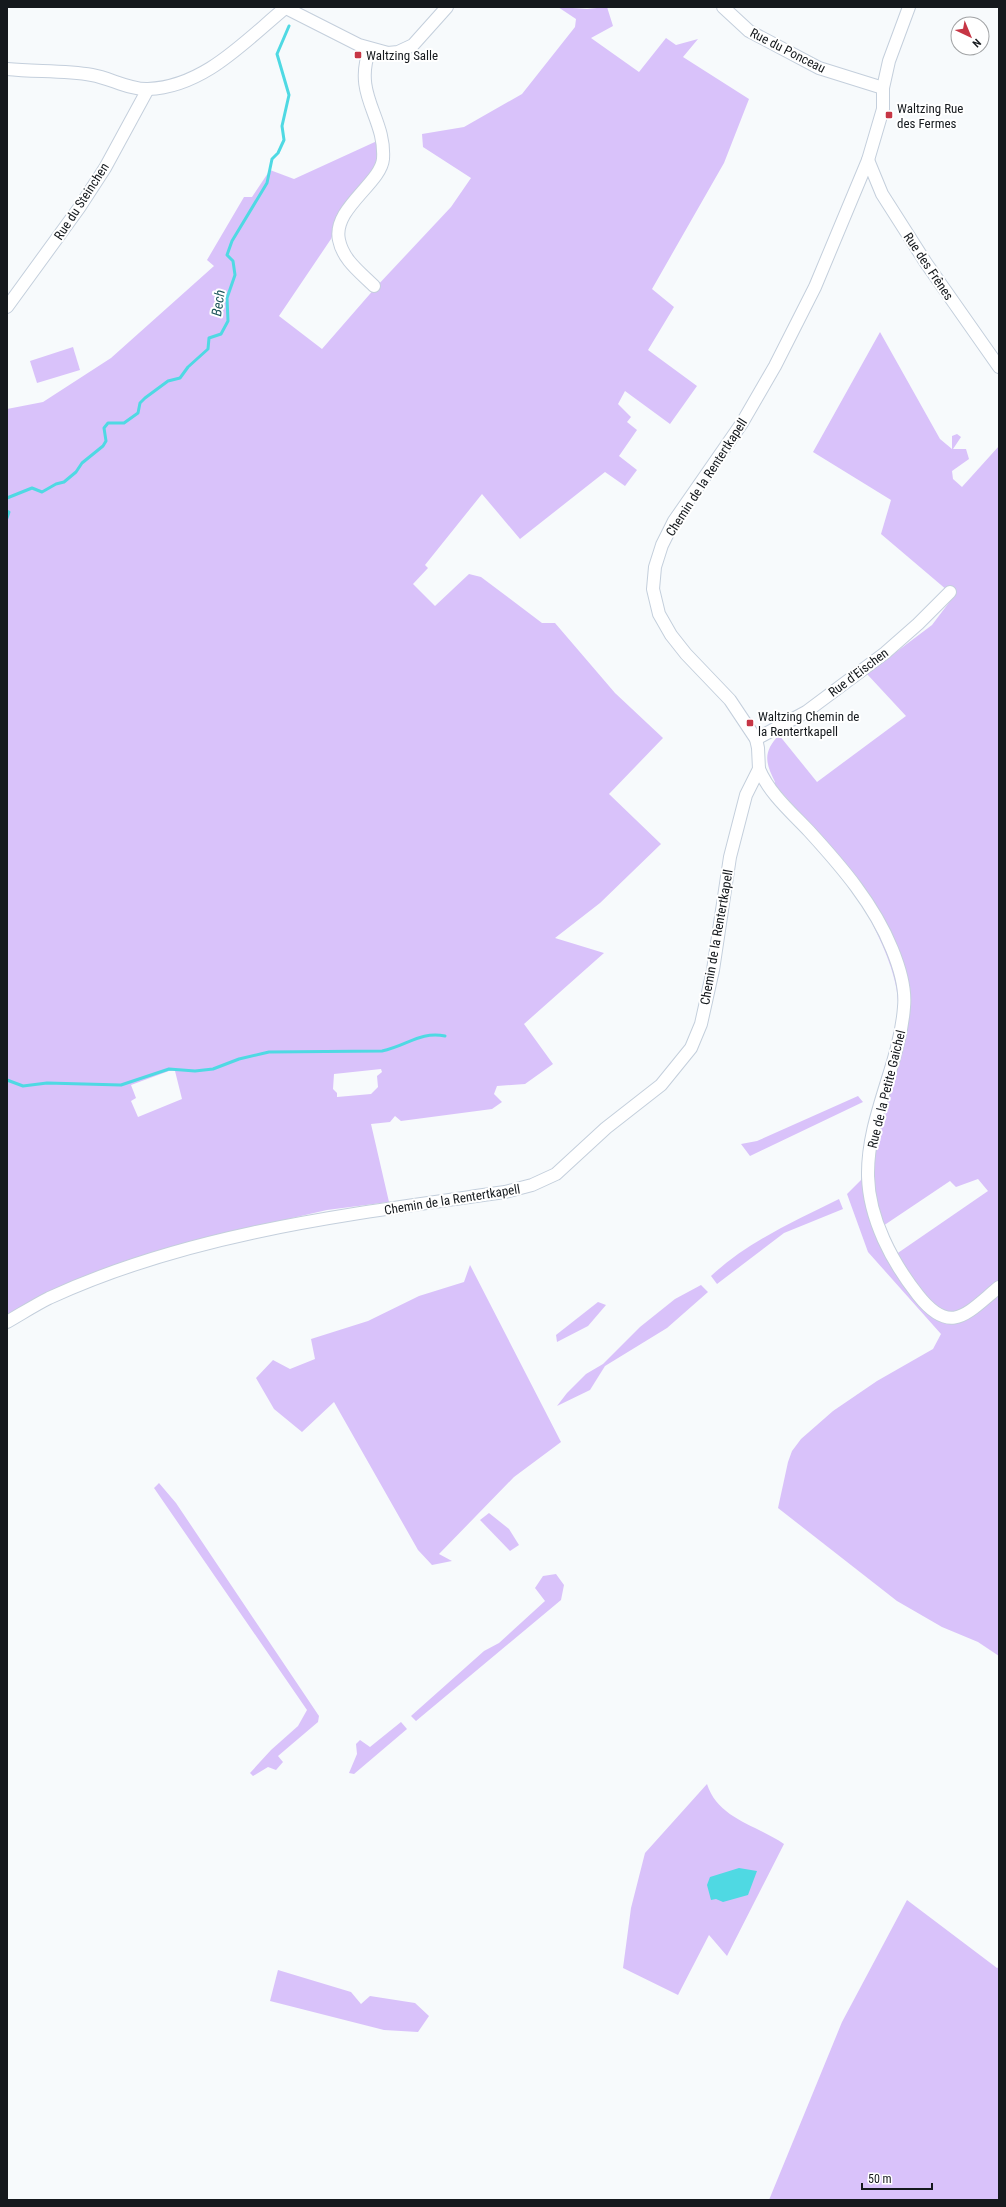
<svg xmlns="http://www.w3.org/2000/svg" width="1006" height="2207" viewBox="0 0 1006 2207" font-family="'Roboto Condensed',sans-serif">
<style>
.green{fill:#d9c2fa;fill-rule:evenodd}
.water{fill:#4fd9e3}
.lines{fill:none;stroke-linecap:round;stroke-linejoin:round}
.stream{stroke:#4fd9e3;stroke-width:3}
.minor-casing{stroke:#c4cfdc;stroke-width:14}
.minor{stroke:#fff;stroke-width:12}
.poi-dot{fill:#c63645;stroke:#fff;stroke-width:1.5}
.labels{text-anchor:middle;stroke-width:4;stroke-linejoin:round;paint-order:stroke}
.street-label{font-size:13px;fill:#15191d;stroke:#fff}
.poi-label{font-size:13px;fill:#15191d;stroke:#fff;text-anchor:start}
.water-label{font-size:14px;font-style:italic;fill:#1d565b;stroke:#fff}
</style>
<rect width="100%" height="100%" fill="#f7fafc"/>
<g class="green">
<path d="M558,7L587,9L607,7L613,26L591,38L639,72L666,38L676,45L698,39L683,57L749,99L724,163L652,289L674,307L648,350L697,386L670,424L625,391L618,404L631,417L627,422L637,430L619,456L637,470L625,486L605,472L520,539L482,494L425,565L428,568L413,584L435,606L469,574L481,577L542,623H555L615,693L663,738L609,794L661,844L600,903L555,938L604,953L524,1024L553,1064L525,1084L497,1086L494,1094L502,1102L492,1109L401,1121L395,1116L390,1122L371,1124L389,1202L327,1210L214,1236L7,1316V409L43,402L111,358L214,266L207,260L244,197H252L270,170L294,179L377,141L378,157L373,171L343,206L331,239L279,316L322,349L376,287L451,207L471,178L423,147L422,134L464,127L522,94L575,27L576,19ZM381,1069L382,1072L377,1076L378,1087L371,1094L337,1097V1093L333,1089L334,1074ZM169,1071H175L182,1099L138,1117L131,1101L136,1098L131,1085Z"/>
<path d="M880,332L940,439L952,449V436L957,434L961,437L953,449H966L969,459L952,471L953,479L962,487L999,446V1656L978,1642L942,1627L897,1601L778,1508L788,1462L792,1451L801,1439L833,1411L877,1381L933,1349L941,1334L868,1252L847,1194L861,1180C864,1146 872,1113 881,1079C888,1055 898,1028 898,1002C897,955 847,876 819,837C806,818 789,801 774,784L775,782C765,762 763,752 779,735L817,782L906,716L867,674L932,625L954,596L881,534L891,500L813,452ZM978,1179L988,1191L892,1257L880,1228L950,1181L956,1187Z"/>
<path d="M73,347L80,370L37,383L30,361Z"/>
<path d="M858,1096L863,1102L750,1156L741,1144L757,1141Z"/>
<path d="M839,1199L843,1209L784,1233L717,1284L711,1276C747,1242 795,1221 839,1199Z"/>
<path d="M470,1265L561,1442L514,1477L439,1554L452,1561L432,1565L418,1550L334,1402L302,1432L274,1409L256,1378L273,1360L290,1369L315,1359L311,1339L368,1321L419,1296L464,1282Z"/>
<path d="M701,1285L708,1292L667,1328L605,1366L590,1390L557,1406L567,1393L586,1374L603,1364L640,1327L675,1299Z"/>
<path d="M598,1302L606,1305L588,1326L557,1342L556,1335Z"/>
<path d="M159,1483L176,1503L319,1716L318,1722L278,1756L283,1762L276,1770L268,1767L253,1776L250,1773L271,1750L298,1726L307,1710L154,1488Z"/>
<path d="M489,1513L509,1529L519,1545L510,1551L480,1520Z"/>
<path d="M556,1574L564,1585L561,1600L416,1721L411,1716L484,1651L499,1643L545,1601L535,1588L543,1576Z"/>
<path d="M401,1722L407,1729L354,1774L349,1773L357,1754L356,1744L360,1740L370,1747Z"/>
<path d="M707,1784C718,1819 757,1825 784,1844L727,1956L709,1935L678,1995L623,1968L631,1908L645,1853Z"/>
<path d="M907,1900L997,1968L999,1967V2200H769L842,2022Z"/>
<path d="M278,1970L351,1992L361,2004L370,1996L415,2003L429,2016L418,2032L384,2030L270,2001Z"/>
</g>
<path class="water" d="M739,1868L757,1871L748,1895L723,1902L716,1899L711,1900L707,1885L710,1877Z"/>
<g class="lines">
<g class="stream">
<path d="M7,498L32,488L42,492L56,484L64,482L76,472L82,463L103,446L106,441L104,428L108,423H124L138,413L140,403L145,398L168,381L180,378L188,367L208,349L209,338L221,334L228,321L227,298L235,275L233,261L227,255L232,241L267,183L272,159L278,153L284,140L282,126L289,95L277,54L289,26"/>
<path d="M7,511L9,512L7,518"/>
<path d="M7,1080L23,1086L47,1083L121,1085L169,1069L195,1071L213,1069L239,1059L269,1052L382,1051C407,1046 420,1031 445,1036"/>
</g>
<defs>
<g id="minor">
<path d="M284,7L359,45L388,53L398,52L413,45L447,7"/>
<path d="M723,7L749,31L819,68L883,88"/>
<path d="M370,49C352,95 386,117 383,159C381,183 332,209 339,240C343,260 360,272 374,286"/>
<path d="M7,69C35,72 64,70 92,75C110,78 130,90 148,89C204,87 245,41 285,8"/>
<path d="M868,160L882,194L926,263L999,367"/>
<path d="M7,307L79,208L105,168L148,89"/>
<path d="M756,739L806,712L885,653L918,624L950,592"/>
<path d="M759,769C769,793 791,812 809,831C841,866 874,904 892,949C899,966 906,988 904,1007C900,1064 867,1117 868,1176C869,1219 892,1262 918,1295C951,1337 967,1313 999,1287"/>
<path d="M7,1322C21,1314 35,1305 49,1298C192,1232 351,1214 505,1192L532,1185L556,1174L606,1128L661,1085L691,1048L701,1024L713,970L730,857L746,795L759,769L758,748L756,739L730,700L686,654L671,635L659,614L653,589L655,567L662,545L674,521L742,423L775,366L815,287L868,160L883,109V88L889,61L909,7"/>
</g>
</defs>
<use href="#minor" class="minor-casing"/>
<use href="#minor" class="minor"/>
</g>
<g class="poi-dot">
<rect x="354" y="51" width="8" height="8" rx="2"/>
<rect x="885" y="111" width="8" height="8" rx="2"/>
<rect x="746" y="719" width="8" height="8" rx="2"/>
</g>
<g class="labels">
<g class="street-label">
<text transform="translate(788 50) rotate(27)" y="5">Rue du Ponceau</text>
<text transform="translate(81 201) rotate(-57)" y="5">Rue du Steinchen</text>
<text transform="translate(929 266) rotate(56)" y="5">Rue des Frênes</text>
<text transform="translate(706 477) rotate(-57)" y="5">Chemin de la Rentertkapell</text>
<text transform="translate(858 672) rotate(-37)" y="5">Rue d'Eischen</text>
<text transform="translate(716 937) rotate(-80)" y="5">Chemin de la Rentertkapell</text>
<text transform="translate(886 1089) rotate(-76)" y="5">Rue de la Petite Gaichel</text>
<text transform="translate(452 1199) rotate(-9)" y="5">Chemin de la Rentertkapell</text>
</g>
<g class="poi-label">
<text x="366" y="60">Waltzing Salle</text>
<text x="897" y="113">Waltzing Rue<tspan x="897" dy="15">des Fermes</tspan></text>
<text x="758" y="721">Waltzing Chemin de<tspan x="758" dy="15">la Rentertkapell</tspan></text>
</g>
<g class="water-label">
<text transform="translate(218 303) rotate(-82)" y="5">Bech</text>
</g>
</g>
<rect width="1006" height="2207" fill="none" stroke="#15191d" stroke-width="16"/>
<g transform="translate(970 36) rotate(136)"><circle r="19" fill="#ffffff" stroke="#a1a3a5"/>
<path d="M0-3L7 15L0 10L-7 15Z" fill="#c63645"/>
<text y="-6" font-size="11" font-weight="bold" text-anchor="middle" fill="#15191d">N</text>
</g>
<path d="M862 2183v6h70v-6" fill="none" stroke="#15191d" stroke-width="2"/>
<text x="868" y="2183" font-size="12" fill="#15191d" stroke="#ffffff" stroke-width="3" paint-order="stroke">50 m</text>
</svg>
